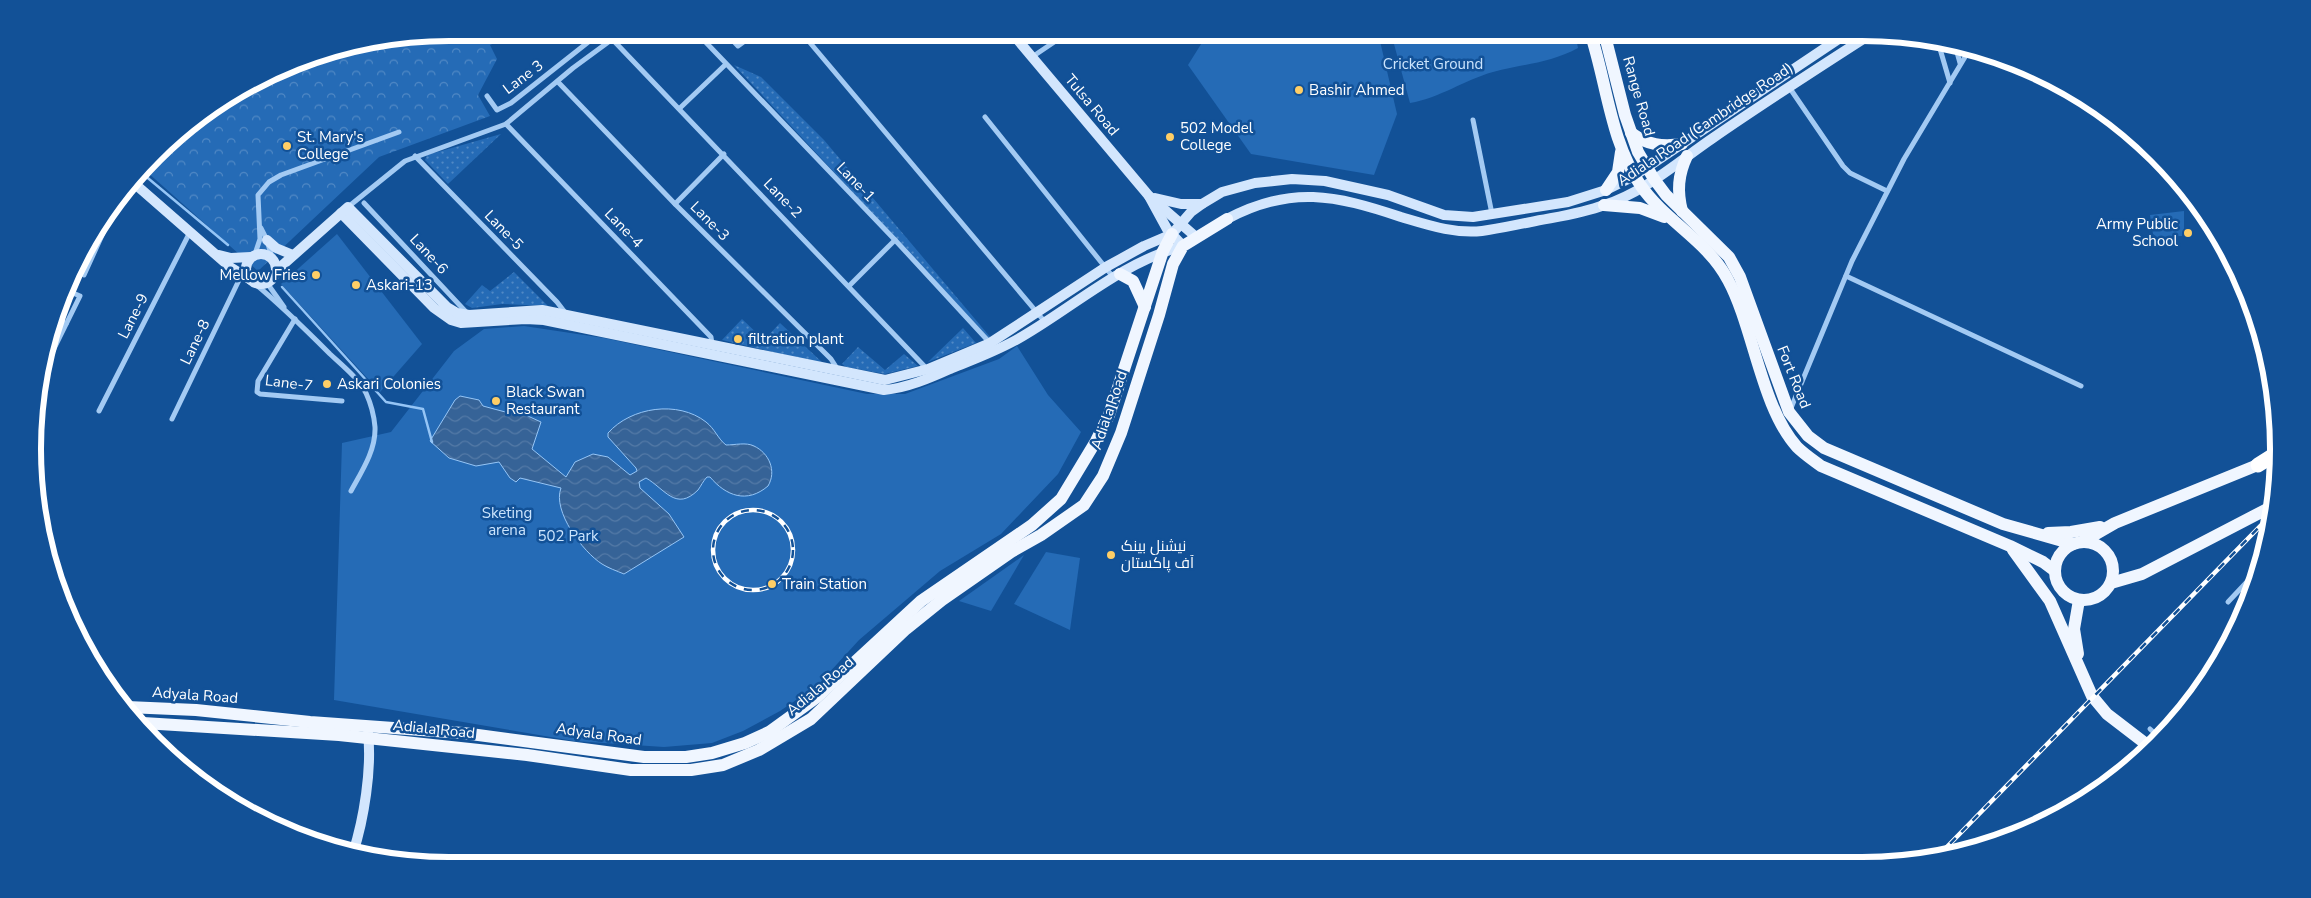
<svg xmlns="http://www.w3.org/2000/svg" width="2311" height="898" viewBox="0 0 2311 898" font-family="'Nunito Sans',Cairo,sans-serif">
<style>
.grass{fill:url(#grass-dots)}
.forest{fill:url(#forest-crowns)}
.park{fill:#256bb6}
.water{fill:url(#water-waves);stroke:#95c5f6}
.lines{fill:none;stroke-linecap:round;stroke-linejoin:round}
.stream{stroke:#95c5f6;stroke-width:2.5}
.street{stroke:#a3caf3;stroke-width:5}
.secondary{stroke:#d3e6fd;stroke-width:10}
.primary{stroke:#f0f6ff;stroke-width:12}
.highway{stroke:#fff;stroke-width:15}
.rail-casing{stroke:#fff;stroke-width:4.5}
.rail{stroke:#125197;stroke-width:2.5;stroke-dasharray:8;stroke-linecap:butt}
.poi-dot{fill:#ffce66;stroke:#125197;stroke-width:2}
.labels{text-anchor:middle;stroke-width:5;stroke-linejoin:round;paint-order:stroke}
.park-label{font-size:15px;fill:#cbe4fd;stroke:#125197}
.street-label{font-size:15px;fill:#fff;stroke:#125197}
.poi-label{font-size:15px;fill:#fff;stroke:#125197;text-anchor:start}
.rim{fill:none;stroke:#fff;stroke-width:6}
</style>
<defs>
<pattern id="grass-dots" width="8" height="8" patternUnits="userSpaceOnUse" patternTransform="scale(1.25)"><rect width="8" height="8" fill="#256bb6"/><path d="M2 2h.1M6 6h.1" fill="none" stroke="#5189c5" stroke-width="1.8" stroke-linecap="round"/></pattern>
<pattern id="forest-crowns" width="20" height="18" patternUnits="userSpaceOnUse" patternTransform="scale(1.25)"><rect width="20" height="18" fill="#256bb6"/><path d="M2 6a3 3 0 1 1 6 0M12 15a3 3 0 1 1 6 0" fill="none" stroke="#5189c5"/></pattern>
<pattern id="water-waves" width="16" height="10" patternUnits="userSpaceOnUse" patternTransform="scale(1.25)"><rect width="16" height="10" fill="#366397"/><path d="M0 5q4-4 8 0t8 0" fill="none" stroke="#547aa7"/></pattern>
</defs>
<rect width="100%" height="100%" fill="#125197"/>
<g class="grass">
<path d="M734,65L761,77L824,140L991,338H989Z"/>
<path d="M501,134L448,184L425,160L427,155Z"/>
<path d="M514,272L548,306L502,304L472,308L465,304L482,285L490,291Z"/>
<path d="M742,319L764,340L780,323L824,364L722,340Z"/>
<path d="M963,328L976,343L928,362Z"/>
<path d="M858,347L885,370L904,354L918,366L885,374L846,367L842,364Z"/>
</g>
<path class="forest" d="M449,33H516L490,45L497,59L478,95L490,116L379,157L258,271L146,171L175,136L241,88L315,55Z"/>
<g class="park">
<path d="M1208,33H1375L1380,41L1397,114L1374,175L1251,154L1188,65Z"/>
<path d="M1391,33H1575L1578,48C1550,63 1524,64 1493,72C1464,80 1440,98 1410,103Z"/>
<path d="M2184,211V230L2182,236L2157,237L2153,234L2150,215Z"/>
<path d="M337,234L422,344L380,392L281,284Z"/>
<path d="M524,326L604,338L867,394H905L999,359L1017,346L1048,395L1081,432L1058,474L1001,534L940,571L859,640L817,686L780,711L743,731L712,743L664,747L574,741L334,700L342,443L391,432L454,351L484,329Z"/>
<path d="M1046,552L1080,558L1070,630L1014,604Z"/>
<path d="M1024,555L991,611L959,601Z"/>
</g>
<path class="water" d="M460,396L479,400L483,406L509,413L519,412L541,422L532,449L566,477L575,462L593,454L608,457L630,475L637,471L636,468L608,437V433C631,407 678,400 706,422C715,429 718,439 726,445C735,445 746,442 754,446C769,453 777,471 768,486C747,504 726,496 710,477H707C703,481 701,486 698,490C676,512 665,489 646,478L639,482L640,488L669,514L684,537L624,574C617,571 608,568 602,564C583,552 552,511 561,488L520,478L516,482L510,478L499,462L476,466L449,458L430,441L455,400Z"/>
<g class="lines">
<g class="stream">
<path d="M143,174L228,245"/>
<path d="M282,287L386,402L423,409L432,442"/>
</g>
<g class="street">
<path d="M696,32L895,240L991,344"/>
<path d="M725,32L738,46L757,32"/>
<path d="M801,32L1045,322"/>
<path d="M613,40L928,370"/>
<path d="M1938,42L1950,83"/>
<path d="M1955,45L1960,63"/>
<path d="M1032,57L1069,32"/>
<path d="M558,82L675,204L831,359L838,370"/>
<path d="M1789,87L1843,166L1850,173L1887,191"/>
<path d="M487,96L497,110L511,103L601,32"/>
<path d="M680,108L725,65"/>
<path d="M985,117L1113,277"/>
<path d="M1473,120L1492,214"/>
<path d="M506,124L711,337L712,344"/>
<path d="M415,156L557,302L567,315"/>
<path d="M364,203L467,313"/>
<path d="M675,204L724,154"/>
<path d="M348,207L405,161L506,124L573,68L622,32"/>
<path d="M261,228L267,240L272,258"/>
<path d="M255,254L260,239L258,195L269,182L281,175L399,132"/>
<path d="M84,275L113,211"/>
<path d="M1846,276L2081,386"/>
<path d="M254,283C281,305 305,329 330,354C343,366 358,378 366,393C371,404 374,415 375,427C376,450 362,471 351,491"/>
<path d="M267,283L284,307"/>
<path d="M849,286L895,240"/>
<path d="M54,318L66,324"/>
<path d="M295,319L258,381L257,392L260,394L342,401"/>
<path d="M41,375L80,296L66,290"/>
<path d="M1791,408L1852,261L1904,159L1971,47"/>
<path d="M99,411L190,232"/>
<path d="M172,419L241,276"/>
<path d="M2228,602L2259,569"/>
<path d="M2150,729L2159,737"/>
</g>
<g class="secondary">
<path d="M1011,32L1149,196L1196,237"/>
<path d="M135,184L230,267L251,280"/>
<path d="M1155,198L1181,204H1202"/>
<path d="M341,213L434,308L451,320L461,323L526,319L544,320L884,390C907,388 930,378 950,369C975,359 1000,350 1023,336C1076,305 1123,262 1183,246L1167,229L1149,196"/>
<path d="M1227,219C1291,185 1335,195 1401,217C1428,225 1454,234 1482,231C1498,229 1515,225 1531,222C1555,217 1581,214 1604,205C1645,192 1679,161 1713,138C1765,102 1818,68 1871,34"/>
<path d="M267,240L276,248L293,255"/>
<circle cx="261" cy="269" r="15"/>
<path d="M219,255L231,258L251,257"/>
<path d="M277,270L348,207L447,307L457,313L469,315L542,310L885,380L928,369L990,343L1106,267L1144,246L1172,234L1191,212L1202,204L1222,192L1255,183L1292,179L1325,181L1388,195L1444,215L1473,217L1568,202L1606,190L1634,176L1849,32"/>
<path d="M353,853C364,819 372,769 368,733"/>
</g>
<g class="primary">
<path d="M1590,32C1607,83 1610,141 1641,186C1666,222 1708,241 1728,280C1754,328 1761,407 1797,447C1804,454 1813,460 1821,466L2010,546L2043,562L2055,571"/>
<path d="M1604,32L1625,115L1638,152L1654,179L1666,195L1729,257L1740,277L1789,412L1808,436L1824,448L2003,524L2073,544"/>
<path d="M1631,133C1648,145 1662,147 1682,144"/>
<path d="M1606,190L1618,172L1621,152"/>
<path d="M1604,205L1640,208L1664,217"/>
<path d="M1682,211C1677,191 1678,175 1687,156"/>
<path d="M1120,274L1133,281L1145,307"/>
<path d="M2048,533L2071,532L2100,527"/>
<path d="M2082,542L2115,523L2265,462"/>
<circle cx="2084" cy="571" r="29"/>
<path d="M2013,550L2050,601L2092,696L2107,714L2150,747"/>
<path d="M2111,583L2142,574L2273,506"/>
<path d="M2078,654L2074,629L2079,600"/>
<path d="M127,707L196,710L310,722L463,733L644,757H686L712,753L745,743L769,732L816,698L921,601L1032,525L1061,499L1096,441L1109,415L1163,251L1172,234"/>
<path d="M143,723L339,735L527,755L631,770H691L723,765L759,750L811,719L906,629L942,600L1011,552L1041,535L1084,505L1103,476L1121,433L1159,315L1173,264L1183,246L1227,219"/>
</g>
<path class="highway" d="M2258,465L2277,453"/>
<defs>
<g id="rail">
<circle cx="753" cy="550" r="40"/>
<path d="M1939,855L2271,515"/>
</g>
</defs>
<use href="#rail" class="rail-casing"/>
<use href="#rail" class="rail"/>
</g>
<g class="poi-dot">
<circle cx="1299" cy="90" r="5"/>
<circle cx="1170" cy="137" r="5"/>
<circle cx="287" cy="146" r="5"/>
<circle cx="2188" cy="233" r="5"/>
<circle cx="316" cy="275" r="5"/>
<circle cx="356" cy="285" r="5"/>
<circle cx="738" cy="339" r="5"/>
<circle cx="327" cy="384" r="5"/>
<circle cx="496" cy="401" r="5"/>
<circle cx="1111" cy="555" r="5"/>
<circle cx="772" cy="584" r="5"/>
</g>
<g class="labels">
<g class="park-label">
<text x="1433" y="69">Cricket Ground</text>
<text x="507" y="518">Sketing<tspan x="507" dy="17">arena</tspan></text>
<text x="568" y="541">502 Park</text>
</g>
<g class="street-label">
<text transform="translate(523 77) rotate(-37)" y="5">Lane 3</text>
<text transform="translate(1639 96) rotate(74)" y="5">Range Road</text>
<text transform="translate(1092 105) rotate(50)" y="5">Tulsa Road</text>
<text transform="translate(1705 124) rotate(-34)" y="5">Adiala Road (Cambridge Road)</text>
<text transform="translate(856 182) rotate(46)" y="5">Lane-1</text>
<text transform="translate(783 198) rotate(46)" y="5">Lane-2</text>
<text transform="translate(710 221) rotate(45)" y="5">Lane-3</text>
<text transform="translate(624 228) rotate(46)" y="5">Lane-4</text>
<text transform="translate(504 230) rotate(46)" y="5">Lane-5</text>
<text transform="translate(429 254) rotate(47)" y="5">Lane-6</text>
<text transform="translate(133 316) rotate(-63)" y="5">Lane-9</text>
<text transform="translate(195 342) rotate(-64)" y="5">Lane-8</text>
<text transform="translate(1794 377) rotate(68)" y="5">Fort Road</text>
<text transform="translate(289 383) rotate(7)" y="5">Lane-7</text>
<text transform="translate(1109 410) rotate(-71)" y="5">Adiala Road</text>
<text transform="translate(820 686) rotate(-40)" y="5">Adiala Road</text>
<text transform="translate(195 695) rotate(4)" y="5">Adyala Road</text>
<text transform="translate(434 729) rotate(6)" y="5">Adiala Road</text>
<text transform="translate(599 734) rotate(8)" y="5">Adyala Road</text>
</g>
<g class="poi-label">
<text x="1309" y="95">Bashir Ahmed</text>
<text x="1180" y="133">502 Model<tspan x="1180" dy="17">College</tspan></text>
<text x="297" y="142">St. Mary's<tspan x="297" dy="17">College</tspan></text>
<text x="2178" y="229" text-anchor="end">Army Public<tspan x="2178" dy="17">School</tspan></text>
<text x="306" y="280" text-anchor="end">Mellow Fries</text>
<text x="366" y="290">Askari-13</text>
<text x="748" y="344">filtration plant</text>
<text x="337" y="389">Askari Colonies</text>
<text x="506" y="397">Black Swan<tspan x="506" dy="17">Restaurant</tspan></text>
<text x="1121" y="551">نیشنل بینک<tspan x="1121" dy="17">آف پاکستان</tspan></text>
<text x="782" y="589">Train Station</text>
</g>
</g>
<path d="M0 0H2311V898H0ZM449 41H1862A408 408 0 0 1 2270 449V449A408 408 0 0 1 1862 857H449A408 408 0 0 1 41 449V449A408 408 0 0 1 449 41Z" fill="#125197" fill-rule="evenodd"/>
<path class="rim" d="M449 41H1862A408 408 0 0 1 2270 449V449A408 408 0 0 1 1862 857H449A408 408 0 0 1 41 449V449A408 408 0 0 1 449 41Z"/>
</svg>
